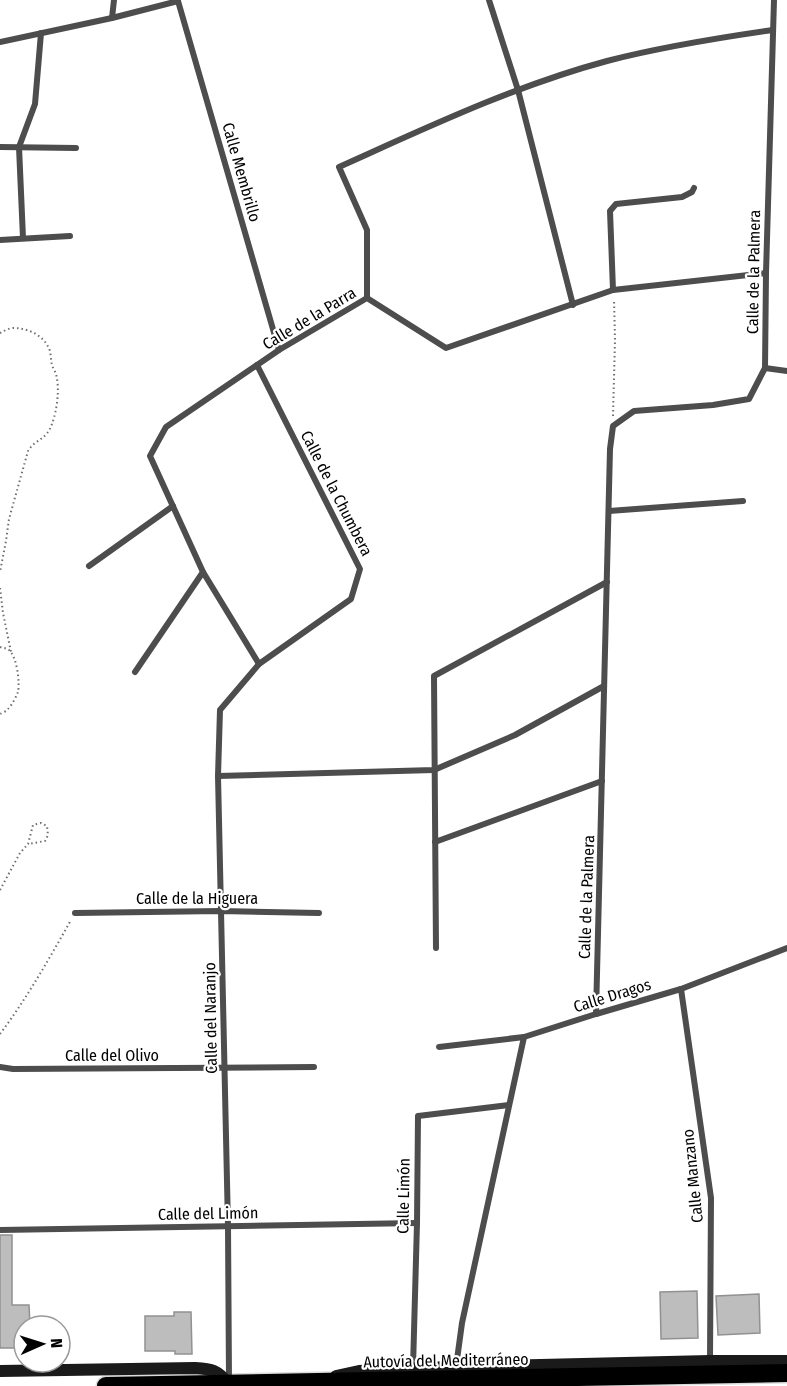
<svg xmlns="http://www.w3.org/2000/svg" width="787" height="1386" viewBox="0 0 787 1386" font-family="'Fira Sans Condensed',sans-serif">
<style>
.building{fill:#bdbdbd;stroke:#919191;stroke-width:1.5}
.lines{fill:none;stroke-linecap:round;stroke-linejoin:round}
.highway-casing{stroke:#dbdbdb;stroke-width:21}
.path{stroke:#6f6f6f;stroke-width:2;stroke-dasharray:1.5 3;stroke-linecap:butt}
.street{stroke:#4d4d4d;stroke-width:6}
.secondary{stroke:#1a1a1a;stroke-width:12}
.highway{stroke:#000;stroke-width:18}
.labels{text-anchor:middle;stroke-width:4.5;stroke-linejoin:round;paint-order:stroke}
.street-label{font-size:16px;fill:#000;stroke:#fff}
</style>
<rect width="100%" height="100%" fill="#fff"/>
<g class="building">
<path d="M0,1235H12V1305H29L30,1326H24V1348H0Z"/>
<path d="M697,1291L698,1338L661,1339L660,1292Z"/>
<path d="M759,1294L760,1333L718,1335L716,1296Z"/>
<path d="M174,1312H191L192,1354H175V1351H145V1316H174Z"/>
</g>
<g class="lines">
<defs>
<path id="highway" d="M106,1386L787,1373"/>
</defs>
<use href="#highway" class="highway-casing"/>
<g class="path">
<path d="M0,333C4,331 9,328 13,328C29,328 45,336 50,351C51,356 51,361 52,365C53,368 55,371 56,374C60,389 57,410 52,424C46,441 36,438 28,451L9,519L6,541L0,572"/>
<path d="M613,416L615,340L614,299"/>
<path d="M0,588L3,613L11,652"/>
<path d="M0,647C3,648 6,648 9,650C17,657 20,682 18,692C16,697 12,705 8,709C7,711 2,713 0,714"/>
<path d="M0,890L20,853L28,844L33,825L41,823L47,826L48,835L45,841L28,844"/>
<path d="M0,1034C27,998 49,959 71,920"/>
</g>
<g class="street">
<path d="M489,0L518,90L573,305"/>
<path d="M178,1L279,350"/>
<path d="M112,18L114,0"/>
<path d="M0,42L112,18L178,1"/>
<path d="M0,147L76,148"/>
<path d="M23,238L19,147L35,104L41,33"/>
<path d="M0,240L70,236"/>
<path d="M613,290L610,211L616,204L682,197L692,192L694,188"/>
<path d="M367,298V230L339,167C426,128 514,86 607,61C661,47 717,38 773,30"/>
<path d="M765,368L787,371"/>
<path d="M609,511L743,501"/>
<path d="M89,566L173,506"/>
<path d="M259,664L203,572L150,456L166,427L279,350L367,298L446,348L613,290L766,273"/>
<path d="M135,672L203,572"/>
<path d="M218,776L434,770L515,735L604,686"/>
<path d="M435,842L602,781"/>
<path d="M75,913L221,911L319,913"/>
<path d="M436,948L434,676L607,582"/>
<path d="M681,989L711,1198L710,1361"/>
<path d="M596,1014L610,449L613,426L634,411L713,405L749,399L765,368L766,273L774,0"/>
<path d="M439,1047L524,1037L596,1014L681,989L787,948"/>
<path d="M0,1067L13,1069L314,1067"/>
<path d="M0,1230L417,1223"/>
<path d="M456,1367L462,1323L524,1037"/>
<path d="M413,1368L417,1223L418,1116L509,1105"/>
<path d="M229,1381L228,1226L218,776L220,710L259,664L351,599L360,569L257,365"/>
</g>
<g class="secondary">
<path d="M0,1371L195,1368C212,1369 217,1370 229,1384"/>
<path d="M336,1376L359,1371L413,1368L710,1361H787"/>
</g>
<use href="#highway" class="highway"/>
</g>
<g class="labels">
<g class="street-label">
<text transform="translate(242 172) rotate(74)" y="6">Calle Membrillo</text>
<text transform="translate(753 272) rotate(-89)" y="6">Calle de la Palmera</text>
<text transform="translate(309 318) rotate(-31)" y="6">Calle de la Parra</text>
<text transform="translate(337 493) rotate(63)" y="6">Calle de la Chumbera</text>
<text transform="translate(586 897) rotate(-88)" y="6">Calle de la Palmera</text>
<text x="197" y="904">Calle de la Higuera</text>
<text transform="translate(612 995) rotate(-17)" y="6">Calle Dragos</text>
<text transform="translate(210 1018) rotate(-91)" y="6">Calle del Naranjo</text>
<text x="112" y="1061">Calle del Olivo</text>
<text transform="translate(692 1176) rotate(-96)" y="6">Calle Manzano</text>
<text transform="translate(403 1196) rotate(-89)" y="6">Calle Limón</text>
<text transform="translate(208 1213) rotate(-1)" y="6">Calle del Limón</text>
<text transform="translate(446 1360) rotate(-1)" y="6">Autovía del Mediterráneo</text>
</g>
</g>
<g transform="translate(42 1344) rotate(87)"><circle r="28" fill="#ffffff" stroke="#999999" stroke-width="1.5"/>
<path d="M0-4.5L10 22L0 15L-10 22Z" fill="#000000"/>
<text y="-9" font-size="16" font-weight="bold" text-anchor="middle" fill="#000000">N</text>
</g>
</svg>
